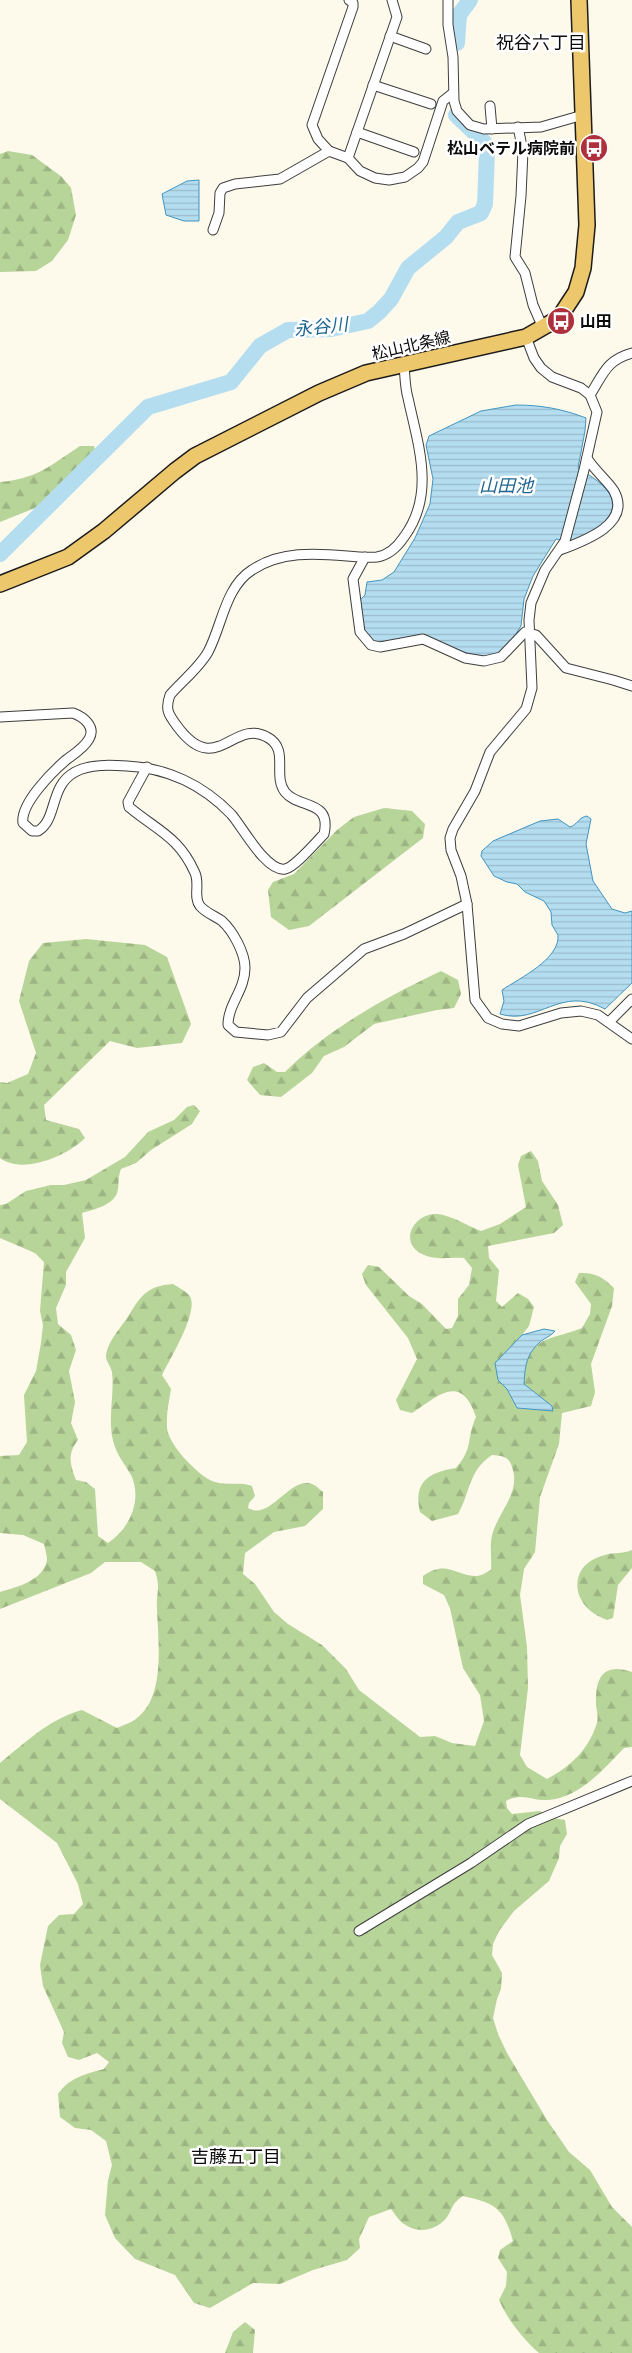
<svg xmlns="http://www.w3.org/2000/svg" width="632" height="2353" viewBox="0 0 632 2353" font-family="Spectral,'Noto Sans JP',serif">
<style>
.forest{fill:url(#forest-firs)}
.water{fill:url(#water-rules);stroke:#4295c1}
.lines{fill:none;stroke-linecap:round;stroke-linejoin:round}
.river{stroke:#b4ddf0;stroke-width:16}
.street-casing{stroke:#3e3e3e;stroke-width:11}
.primary-casing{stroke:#1c1c1c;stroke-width:18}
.street{stroke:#fff;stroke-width:9}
.primary{stroke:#edc76c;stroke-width:15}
.labels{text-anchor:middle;stroke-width:5;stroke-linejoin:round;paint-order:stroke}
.poi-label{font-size:16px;font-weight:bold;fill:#0b0b0b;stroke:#fff;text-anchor:end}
.street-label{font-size:16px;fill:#0b0b0b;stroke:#fff}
.neighbourhood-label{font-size:18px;fill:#0b0b0b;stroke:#fff}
.water-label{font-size:18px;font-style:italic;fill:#206692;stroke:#fff}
</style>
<defs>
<pattern id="forest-firs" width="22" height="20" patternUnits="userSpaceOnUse" patternTransform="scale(1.25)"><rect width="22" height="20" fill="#b7d499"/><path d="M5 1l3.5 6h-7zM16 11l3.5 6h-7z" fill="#9cb582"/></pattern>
<pattern id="water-rules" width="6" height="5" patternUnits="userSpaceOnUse" patternTransform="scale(1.25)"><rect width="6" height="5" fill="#b4ddf0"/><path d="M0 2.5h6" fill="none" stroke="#99bccc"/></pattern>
</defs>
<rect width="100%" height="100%" fill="#fdf9eb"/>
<g class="forest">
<path d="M8,151L32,155L62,177L71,188L76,215L68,240L52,261L36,271L0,272V154Z"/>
<path d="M80,446H94L96,454L53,494L35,508L0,522V482C39,478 49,466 80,446Z"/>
<path d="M384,808L412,811L425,824L423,838L309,926L289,930L271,917L268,890L273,882L294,874L337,830L354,817Z"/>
<path d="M86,939L145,945L167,957L191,1024L182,1043L137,1048L110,1041L44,1105L46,1120L79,1129L85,1138C67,1156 23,1175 0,1158V1082L7,1083L28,1074L36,1053L19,1001L29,961L43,943Z"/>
<path d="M441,971L458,980L461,994L454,1008L437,1010L374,1024L344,1047L324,1056L312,1073L281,1097L260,1095L247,1080L253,1067L264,1063L277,1072H285C328,1029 386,997 441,971Z"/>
<path d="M194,1105L200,1111L192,1124L151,1150L136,1163L121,1169C118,1177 119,1181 118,1189C116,1205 95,1209 82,1213L85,1238L66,1272V1285L56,1308L58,1324L71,1335L76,1350L69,1371L75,1402L71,1423L78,1440C67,1454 70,1464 76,1480L86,1482L95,1489L98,1536L108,1543C129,1529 142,1502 132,1477C127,1467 119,1458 115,1447C106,1423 115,1396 112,1372C111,1367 107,1362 106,1358C106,1342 122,1327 129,1315C142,1294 148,1286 173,1284C178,1287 185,1291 189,1295C201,1309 169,1360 162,1375L171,1389C169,1401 166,1415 167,1427C167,1443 196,1473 210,1480C224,1487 238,1481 252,1486L255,1496L249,1503L248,1508C271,1522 291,1473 314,1485C317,1486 320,1490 323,1492V1509L305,1526L274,1532L245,1553L243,1574L255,1584L274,1612L288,1624L322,1645L346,1669L359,1690L420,1737L435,1736L452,1743L475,1746L484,1721L480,1695L463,1668L450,1608L444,1595L423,1584V1576C446,1559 456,1576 477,1576C481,1576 487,1572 491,1570C492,1559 489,1543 493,1532C500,1510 521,1492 512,1467C509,1456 502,1456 492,1455C468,1471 471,1491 458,1514L432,1521L420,1512C413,1482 429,1472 456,1468C474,1447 466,1439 476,1417C461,1372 438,1396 412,1413L400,1410L396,1400L417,1359L408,1338L366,1285L362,1274L368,1265L379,1267L409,1296L422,1304L446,1329L452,1328L458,1316V1299L469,1285L472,1268L464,1258C448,1257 438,1261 422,1254C398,1242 414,1213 437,1214C451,1215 468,1226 481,1231L500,1224L526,1207L518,1165L521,1156L531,1151L538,1161L542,1181L558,1205L563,1225L554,1233L488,1246L489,1258L499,1270L496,1301L502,1307L518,1293L528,1299L534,1307L529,1326L514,1345L498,1380L507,1389L517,1408L553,1411L552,1406L524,1384C526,1335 546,1342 582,1328L590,1314L591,1304L575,1282L579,1273C595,1272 603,1277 614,1288L612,1306L591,1364L595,1392L591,1406L562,1413L559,1444L540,1497L535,1552L524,1569L520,1595L527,1647L528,1688L520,1755L527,1767L547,1779C571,1766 587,1751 596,1726C600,1715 595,1709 596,1699C596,1674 607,1663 632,1672V1747L624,1748C604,1769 579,1798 548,1800C532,1801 522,1792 506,1801L507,1808L512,1814L540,1811L553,1818L565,1820L567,1834L560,1846L559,1858L549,1881L514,1911L499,1931L493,1944L492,1955L502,1973L501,1989L497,1999L493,2018L498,2034L507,2053L547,2120L569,2152L590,2170L612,2207L632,2227V2353H539C522,2338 508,2320 499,2300L506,2286L507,2272L498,2258L500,2250L513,2241C504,2208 495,2203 463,2196C450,2205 454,2207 447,2217C437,2231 417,2234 404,2224C399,2221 395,2214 391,2209L369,2217L359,2239L360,2248L347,2260L313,2270L280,2284L253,2283L210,2308L194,2303L175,2275L135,2259L115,2238L105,2215L108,2180L112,2165L106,2141L91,2130L75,2128L60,2117L58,2094C69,2078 85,2074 104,2069L109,2062L97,2053L79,2060L68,2057L62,2043L64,2032L43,1986L40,1965L48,1926L59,1915L74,1914L83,1904L78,1884L57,1843L0,1799V1763C26,1742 49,1719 82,1710L117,1728C123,1725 132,1723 137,1718C166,1696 158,1640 157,1609C156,1592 161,1589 155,1571L141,1562H105L91,1573L0,1609V1592C17,1587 43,1581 47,1560C47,1555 45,1549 44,1544L23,1535L0,1533V1456L19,1455L27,1442L24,1395L36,1371L41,1343L43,1325L40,1311L44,1262L35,1253L0,1238V1205L6,1204L26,1191L51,1185H64L86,1180L125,1157L148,1132L174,1120L187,1107Z"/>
<path d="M632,1550V1568L618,1585L613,1618L607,1620C594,1615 584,1608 579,1595C573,1574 585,1560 605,1555C614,1552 624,1554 632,1550Z"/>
<path d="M245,2322L255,2330L253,2353H225L233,2332Z"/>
</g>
<g class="water">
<path d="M199,180V221H184L166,215L162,194L187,181Z"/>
<path d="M516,405C541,405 563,409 586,418L585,431L578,468C589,475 607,485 612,499C618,520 589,536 572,541C567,542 561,540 556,539L533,576L524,599L521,626L506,649L494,656L481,657L453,649L434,639L381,644C360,639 360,618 360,600L365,595L367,582L382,580L394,572L415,538L430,504L433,479L426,445L429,436L481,411Z"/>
<path d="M587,816L591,819L586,844L593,881L612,909L625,913L632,911V983L605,1009C560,984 539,1026 500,1014L504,1001L502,990C520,978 560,959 558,935L552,925L551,912L544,901L525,892L517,884L507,882L494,876L481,856L482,851L493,841L540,821L558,819L570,827C577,825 579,817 587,816Z"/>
<path d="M544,1329L555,1331C550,1337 544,1338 539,1343C526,1355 525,1367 524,1384L552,1406L553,1411L517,1408L507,1389L498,1380L495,1363L522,1335Z"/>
</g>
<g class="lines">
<g class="river">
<path d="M457,43L459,15L470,0"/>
<path d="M0,554L148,407L231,382L260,346L288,330L331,329L368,321L379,312L391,299L408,268L446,237L458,222L481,213L485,204L487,152L484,142L456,115"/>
</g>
<defs>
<g id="street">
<path d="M448,0V25L453,57L454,101L457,111L470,125L484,129L541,127L583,115"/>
<path d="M390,36L426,49"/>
<path d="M373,85L431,104"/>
<path d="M490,106L492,129"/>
<path d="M518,127L523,151L521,196L515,257L525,273L533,305L543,328"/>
<path d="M357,132L414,152"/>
<path d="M329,151L318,139L312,125L353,7V3L349,0"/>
<path d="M348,158L397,17L392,0"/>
<path d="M213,230L219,213L220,193L223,188L235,184L280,179L329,151L348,158L360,171L375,178L389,180L405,177L418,168L423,162L443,101L453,93"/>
<path d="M526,337L534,358L541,368L552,377L581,388L590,395L597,412L584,470L565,541L545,570L531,603L529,620L532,688L526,709L490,752L475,791L453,829L450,838L451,850L461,876L467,904L475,1000L488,1018L502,1024L519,1026L561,1013L581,1011L598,1015L632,1039"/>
<path d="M590,395C603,375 606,360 632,353"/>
<path d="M560,550C584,541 632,524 614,491C608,481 594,470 587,458"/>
<path d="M365,557L353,579L360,632L371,645L380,647L423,639L465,658L484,661L501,657L525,632L536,635L566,668L613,680L632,686"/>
<path d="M0,717L73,713C84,717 96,727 89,739C84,748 74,754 66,760C52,772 20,804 23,823L32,831H38C58,819 49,786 75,772C90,764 110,765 127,766C167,768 203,785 231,814C242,826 266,872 285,869C295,867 316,842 324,834C332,799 298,809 285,792C272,775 290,749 267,737C233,718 216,779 177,726C168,714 165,709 170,695C182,681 199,668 208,652C222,626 225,587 252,570C280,551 315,553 347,556C357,557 368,558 377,557C389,555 398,546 404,537C436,494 418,445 408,398C405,388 405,376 404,365"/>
<path d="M147,767L128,802L129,807C158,831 179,837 195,873C200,884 193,897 200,906C206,913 215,916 222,921C233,931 245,953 245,968C245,990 228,1004 228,1025L236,1032L268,1035L281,1032L307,998L364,949L404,934L467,904"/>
<path d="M609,1022L632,999"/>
<path d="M359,1931L471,1863L528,1824L632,1781"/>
</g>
<path id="primary" d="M0,584L68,557L104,531L175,471L195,456L319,393L366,373L526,337L559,318L576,292L583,268L587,225L579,0"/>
</defs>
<use href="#street" class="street-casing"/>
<use href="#primary" class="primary-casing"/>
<use href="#street" class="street"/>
<use href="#primary" class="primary"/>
</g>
<defs>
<symbol id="bus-disc" viewBox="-11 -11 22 22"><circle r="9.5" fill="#af303d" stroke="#fff"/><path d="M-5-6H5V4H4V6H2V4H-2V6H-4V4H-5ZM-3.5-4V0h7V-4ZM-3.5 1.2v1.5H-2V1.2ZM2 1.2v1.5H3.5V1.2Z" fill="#fff"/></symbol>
</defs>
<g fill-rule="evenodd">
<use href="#bus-disc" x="578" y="132" width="32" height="32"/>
<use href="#bus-disc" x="545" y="305" width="32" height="32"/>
</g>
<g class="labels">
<g class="poi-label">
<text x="575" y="154">松山ベテル病院前</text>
<text x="580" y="327" text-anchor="start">山田</text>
</g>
<g class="street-label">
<text transform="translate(411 345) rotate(-13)" y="6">松山北条線</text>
</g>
<g class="neighbourhood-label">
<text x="541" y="49">祝谷六丁目</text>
<text x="236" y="2163">吉藤五丁目</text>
</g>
<g class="water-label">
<text transform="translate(321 327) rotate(-6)" y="6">永谷川</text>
<text x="506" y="492">山田池</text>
</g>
</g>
</svg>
